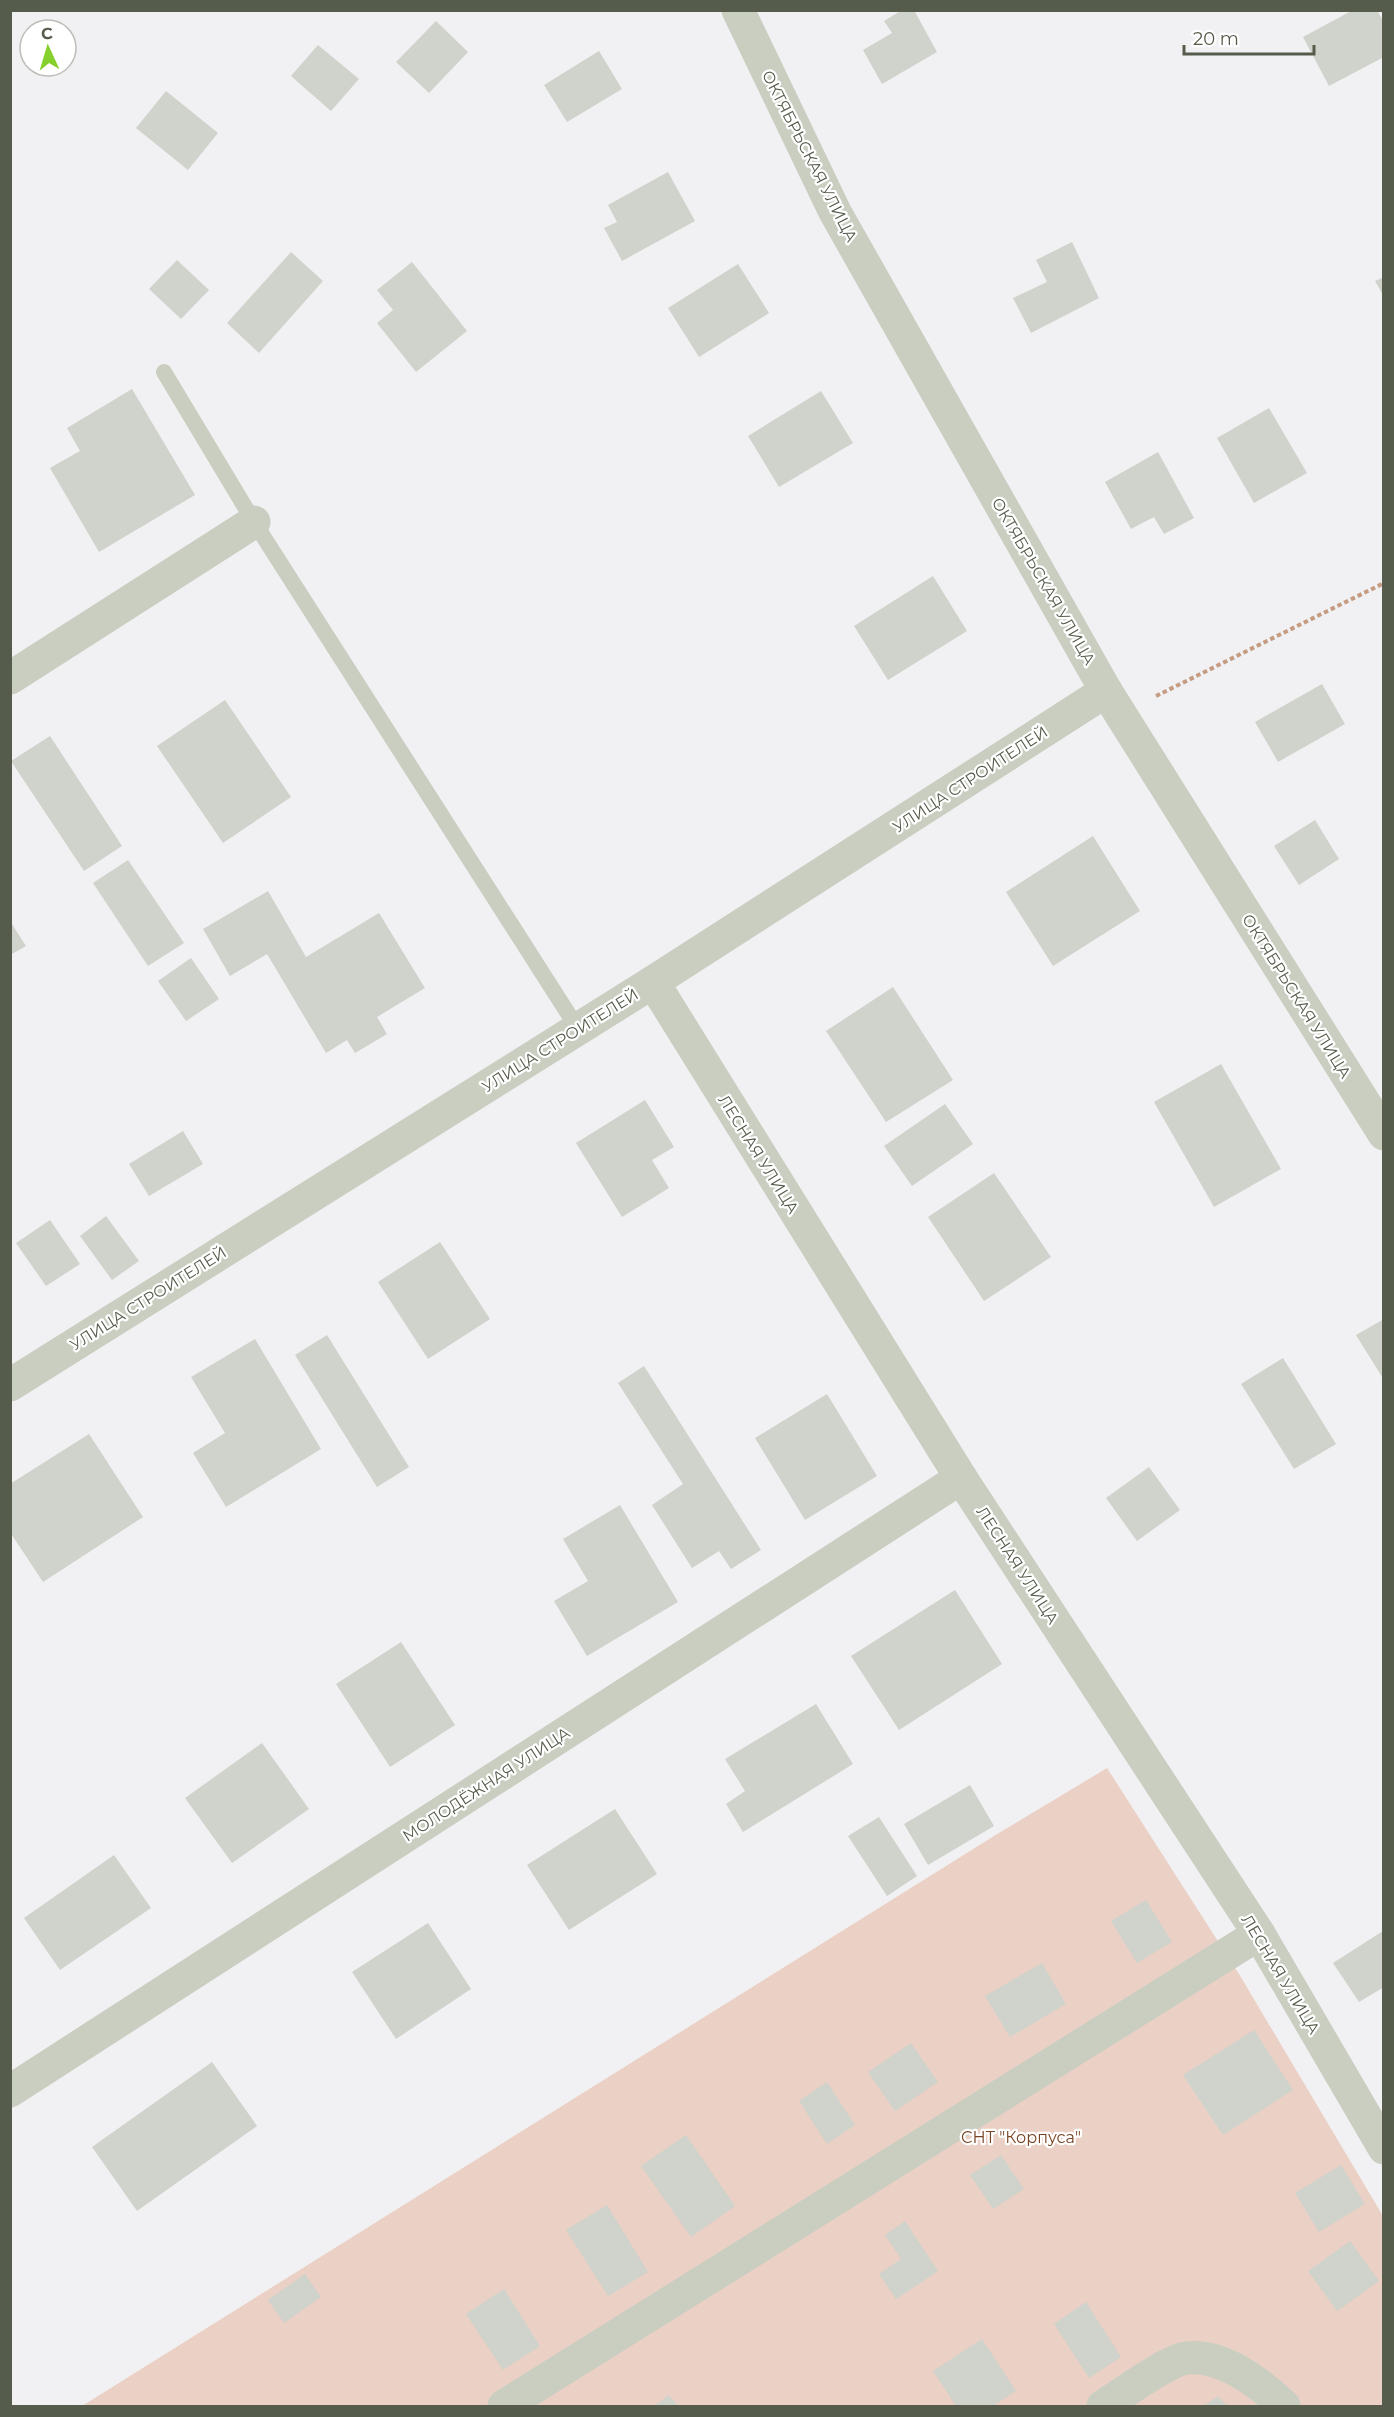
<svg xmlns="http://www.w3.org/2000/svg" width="1394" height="2417" viewBox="0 0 1394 2417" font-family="Montserrat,sans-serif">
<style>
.green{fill:#ebd0c5}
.building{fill:#cfd3cb}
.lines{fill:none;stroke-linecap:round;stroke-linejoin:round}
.path{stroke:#c59c81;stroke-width:4;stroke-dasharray:4.5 3;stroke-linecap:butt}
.lane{stroke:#c9cec1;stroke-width:16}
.street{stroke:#c9cec1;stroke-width:33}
.labels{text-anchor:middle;stroke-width:4.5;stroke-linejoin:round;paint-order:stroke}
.street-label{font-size:16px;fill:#565c4b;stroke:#fff}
.park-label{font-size:16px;fill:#774322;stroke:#fff}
</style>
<rect width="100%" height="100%" fill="#f1f1f3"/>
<path class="green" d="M1107,1768L1239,1974L1383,2216V2406H82L994,1836Z"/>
<g class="building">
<path d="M902,10H914L937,52L882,84L863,50L892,33L884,21Z"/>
<path d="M1353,10H1377L1384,23V57L1329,86L1303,37Z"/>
<path d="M436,21L468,52L429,93L396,62Z"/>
<path d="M318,45L359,79L331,111L291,76Z"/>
<path d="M599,51L622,89L567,122L544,85Z"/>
<path d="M166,91L218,133L188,170L136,128Z"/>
<path d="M668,172L695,221L622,261L604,228L617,222L608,205Z"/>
<path d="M1072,242L1099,298L1031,333L1013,298L1047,282L1036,260Z"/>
<path d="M291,252L323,281L259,353L227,323Z"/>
<path d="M177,260L209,290L181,319L149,289Z"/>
<path d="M412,262L467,331L416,372L377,323L393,310L377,290Z"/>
<path d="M738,264L769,313L699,357L668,308Z"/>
<path d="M1384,277V297L1375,281Z"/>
<path d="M132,389L195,495L99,552L50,468L80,451L67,428Z"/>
<path d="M821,391L853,443L779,487L748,436Z"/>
<path d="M1269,408L1307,473L1254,503L1217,438Z"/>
<path d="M1158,452L1194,518L1164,534L1154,517L1131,529L1105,482Z"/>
<path d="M933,576L967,631L888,680L854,626Z"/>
<path d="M1322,684L1345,724L1278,762L1255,722Z"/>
<path d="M225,700L291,797L223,843L157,746Z"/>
<path d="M50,736L122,846L84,871L11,761Z"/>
<path d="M1315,820L1339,859L1299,885L1274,846Z"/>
<path d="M1093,836L1140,911L1053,966L1006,892Z"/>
<path d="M128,860L184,943L148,966L93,883Z"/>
<path d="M268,891L306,957L379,913L425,988L377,1017L387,1034L355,1053L347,1040L326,1053L267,954L230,976L203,929Z"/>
<path d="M10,921L26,946L10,955Z"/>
<path d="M191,958L219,999L186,1021L158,981Z"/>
<path d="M893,987L953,1080L886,1122L826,1031Z"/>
<path d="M1221,1064L1281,1169L1214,1207L1154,1102Z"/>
<path d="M645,1100L674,1147L652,1160L669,1188L622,1217L576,1143Z"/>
<path d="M945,1104L973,1144L912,1186L884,1146Z"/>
<path d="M183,1131L203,1164L149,1196L129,1164Z"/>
<path d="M994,1173L1051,1257L984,1301L928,1217Z"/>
<path d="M106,1216L139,1261L112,1280L80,1236Z"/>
<path d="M50,1220L80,1264L46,1286L16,1243Z"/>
<path d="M440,1242L490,1319L428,1359L378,1282Z"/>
<path d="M1384,1319V1380L1356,1335Z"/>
<path d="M327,1335L409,1467L377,1487L295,1355Z"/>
<path d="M255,1339L321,1449L226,1507L193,1453L225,1433L191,1377Z"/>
<path d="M1283,1358L1336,1444L1294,1469L1241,1384Z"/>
<path d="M644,1366L761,1550L731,1569L719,1551L692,1568L652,1505L683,1484L618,1383Z"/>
<path d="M827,1394L877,1476L805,1520L755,1438Z"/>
<path d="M89,1434L143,1517L43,1582L10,1532V1484Z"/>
<path d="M1149,1467L1180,1510L1137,1541L1106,1498Z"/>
<path d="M620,1505L678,1602L587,1656L554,1601L588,1581L563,1539Z"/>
<path d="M955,1590L1002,1664L899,1730L851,1656Z"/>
<path d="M401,1642L455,1725L390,1767L336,1684Z"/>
<path d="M816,1704L853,1764L743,1832L726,1804L745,1791L725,1759Z"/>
<path d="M262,1743L309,1809L232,1863L185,1798Z"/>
<path d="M970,1785L994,1826L928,1865L904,1824Z"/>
<path d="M615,1809L657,1874L569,1930L527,1865Z"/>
<path d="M879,1817L917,1876L887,1896L848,1836Z"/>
<path d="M114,1855L151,1908L60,1970L24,1918Z"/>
<path d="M1146,1900L1172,1942L1137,1963L1111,1921Z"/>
<path d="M428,1923L471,1989L396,2039L352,1972Z"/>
<path d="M1383,1931L1384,1987L1359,2002L1333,1963Z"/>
<path d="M1042,1963L1066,2004L1010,2037L985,1996Z"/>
<path d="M1254,2030L1293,2090L1223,2135L1183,2075Z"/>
<path d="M911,2043L938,2082L895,2111L868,2072Z"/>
<path d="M212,2062L257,2126L137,2211L92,2147Z"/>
<path d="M827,2082L855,2125L827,2144L799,2101Z"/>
<path d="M686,2135L735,2206L691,2237L641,2166Z"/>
<path d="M1001,2155L1024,2189L993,2209L970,2175Z"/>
<path d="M1341,2165L1365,2204L1319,2232L1295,2193Z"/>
<path d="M607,2205L648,2272L608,2296L566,2230Z"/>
<path d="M905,2221L938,2271L896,2299L879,2274L901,2259L885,2235Z"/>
<path d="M1350,2241L1379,2281L1337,2311L1308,2271Z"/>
<path d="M305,2274L321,2297L284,2323L268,2300Z"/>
<path d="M504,2289L540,2346L503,2370L466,2314Z"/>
<path d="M1086,2302L1121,2357L1089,2378L1054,2324Z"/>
<path d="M982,2339L1016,2391L993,2406H956L933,2371Z"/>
<path d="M669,2395L678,2406H654Z"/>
<path d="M1218,2396L1227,2406H1204Z"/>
</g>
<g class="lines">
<path class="path" d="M1156,696L1384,583"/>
<path class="lane" d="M164,372L254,522L578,1029"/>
<g class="street">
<path d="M738,10L835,212L1106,691L1384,1134"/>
<path d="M10,678L254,522"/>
<path d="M653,982L961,1478L1259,1934L1384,2148"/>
<path d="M10,1385L653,982L1106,691"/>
<path d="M10,2091L961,1478"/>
<path d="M504,2406L1259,1934"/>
<path d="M1103,2406C1121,2395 1168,2360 1187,2358C1222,2354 1260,2383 1284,2406"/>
</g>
</g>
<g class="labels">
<g class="street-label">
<text transform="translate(810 156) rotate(63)" y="6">ОКТЯБРЬСКАЯ УЛИЦА</text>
<text transform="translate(1044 581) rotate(60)" y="6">ОКТЯБРЬСКАЯ УЛИЦА</text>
<text transform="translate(970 779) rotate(-33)" y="6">УЛИЦА СТРОИТЕЛЕЙ</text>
<text transform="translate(1297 996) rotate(58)" y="6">ОКТЯБРЬСКАЯ УЛИЦА</text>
<text transform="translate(560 1040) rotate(-32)" y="6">УЛИЦА СТРОИТЕЛЕЙ</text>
<text transform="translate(759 1154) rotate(58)" y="6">ЛЕСНАЯ УЛИЦА</text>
<text transform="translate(148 1298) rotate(-32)" y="6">УЛИЦА СТРОИТЕЛЕЙ</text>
<text transform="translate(1018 1565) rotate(57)" y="6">ЛЕСНАЯ УЛИЦА</text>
<text transform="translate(486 1784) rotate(-33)" y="6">МОЛОДЁЖНАЯ УЛИЦА</text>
<text transform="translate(1281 1974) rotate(59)" y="6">ЛЕСНАЯ УЛИЦА</text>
</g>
<g class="park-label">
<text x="1021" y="2143">СНТ "Корпуса"</text>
</g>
</g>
<rect width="1394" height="2417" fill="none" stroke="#565c4b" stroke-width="24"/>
<g transform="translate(48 48) rotate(356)"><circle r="28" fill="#ffffff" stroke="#bbbeb7" stroke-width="1.5"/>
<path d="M0-4.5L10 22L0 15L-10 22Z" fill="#86d02e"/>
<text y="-9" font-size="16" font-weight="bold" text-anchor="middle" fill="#565c4b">С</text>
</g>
<path d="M1184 45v9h130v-9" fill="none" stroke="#565c4b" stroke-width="3"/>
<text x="1193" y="45" font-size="18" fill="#565c4b" stroke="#ffffff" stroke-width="4.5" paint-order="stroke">20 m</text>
</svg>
